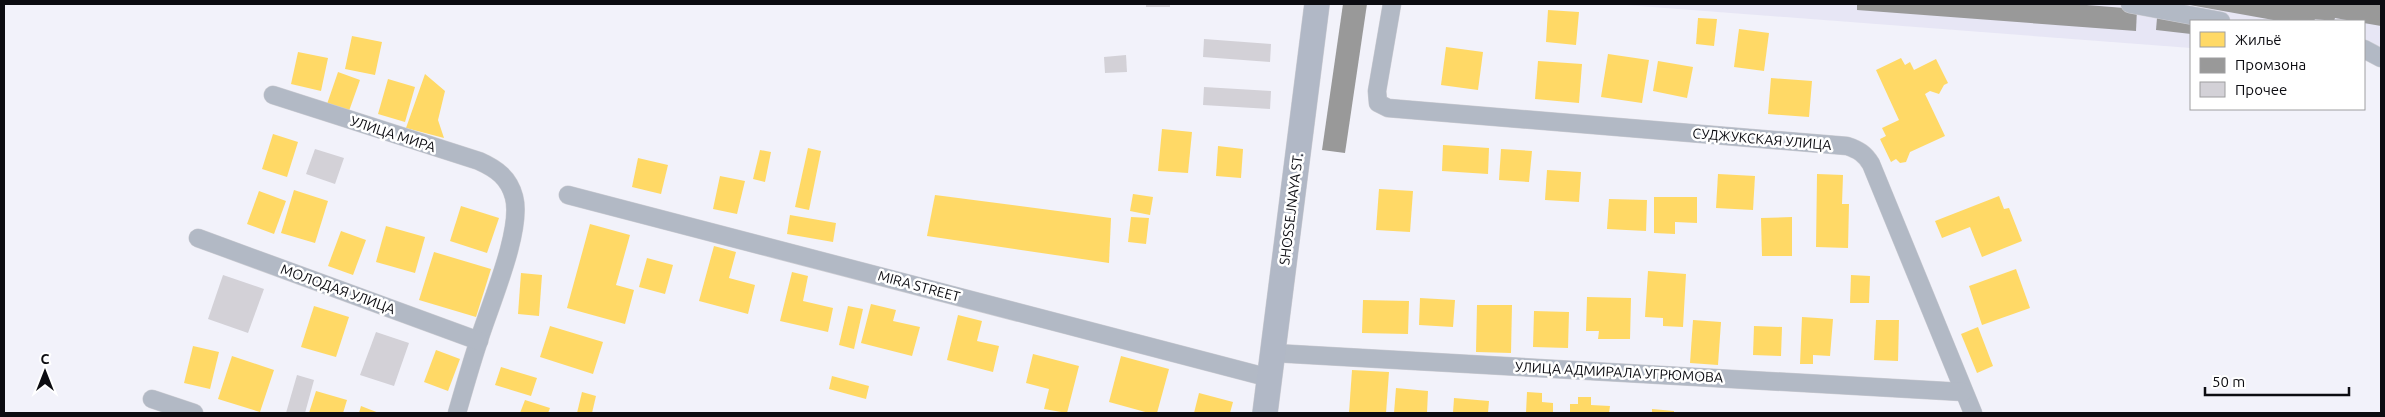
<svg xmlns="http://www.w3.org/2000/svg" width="2385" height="417" viewBox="0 0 2385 417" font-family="Ubuntu,sans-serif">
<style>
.built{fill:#e7e6f5}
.homes{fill:#ffd966}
.industry{fill:#999}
.building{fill:#d3d1d7}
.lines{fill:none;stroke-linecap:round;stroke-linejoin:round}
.street-casing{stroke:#ceced4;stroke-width:19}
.secondary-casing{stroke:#ceced4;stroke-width:26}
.street{stroke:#b2b9c5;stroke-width:18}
.secondary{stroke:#b1b8c6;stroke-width:25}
.labels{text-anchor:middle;stroke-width:5;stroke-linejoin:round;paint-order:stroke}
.street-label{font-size:14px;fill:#0c0c11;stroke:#fff}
</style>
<rect width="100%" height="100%" fill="#f2f2fa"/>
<path class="built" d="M1613,4H2381V63L2364,61V21H2191V48Z"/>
<g class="homes">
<path d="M1548,10L1579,12L1576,45L1546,42Z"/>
<path d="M1698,18L1717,19L1714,46L1696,44Z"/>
<path d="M1739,29L1769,33L1764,71L1734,67Z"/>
<path d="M352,36L382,42L375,75L345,69Z"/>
<path d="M1446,47L1483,52L1478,90L1441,85Z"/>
<path d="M298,52L328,58L321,91L291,84Z"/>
<path d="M1608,54L1649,60L1642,103L1601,97Z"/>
<path d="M1901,58L1905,65L1910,62L1914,70L1936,59L1948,83L1944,85L1939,94L1930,91L1925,94L1945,136L1910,152L1906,162L1900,163L1896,159L1891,162L1880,139L1886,136L1882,128L1899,120L1876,70Z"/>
<path d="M1538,61L1582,64L1579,103L1535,99Z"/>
<path d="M1658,61L1693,67L1687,98L1653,91Z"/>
<path d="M338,72L360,80L349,111L327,104Z"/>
<path d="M425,74L445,91L438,120L444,138L406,128Z"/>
<path d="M1771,78L1812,81L1809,117L1768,114Z"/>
<path d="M388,79L415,87L405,122L378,114Z"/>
<path d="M1162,129L1192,132L1188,173L1158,171Z"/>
<path d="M273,134L298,142L287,177L262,169Z"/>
<path d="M1443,145L1489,148L1488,174L1442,171Z"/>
<path d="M1218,146L1243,149L1241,178L1216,176Z"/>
<path d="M808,148L821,151L809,210L795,207Z"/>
<path d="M1501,149L1532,151L1529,182L1499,180Z"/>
<path d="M760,150L771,152L765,182L753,179Z"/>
<path d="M638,158L668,165L661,194L632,187Z"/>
<path d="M1547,170L1581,172L1579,202L1545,200Z"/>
<path d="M1718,174L1755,176L1753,210L1716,208Z"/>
<path d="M1817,174L1843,175L1842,204H1849L1848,248L1816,247Z"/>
<path d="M720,176L745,181L737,214L713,209Z"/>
<path d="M1379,189L1413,191L1410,232L1376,230Z"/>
<path d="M294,190L328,201L315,243L281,233Z"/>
<path d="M259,191L286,201L274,234L247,224Z"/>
<path d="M1133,194L1153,197L1150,215L1130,211Z"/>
<path d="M935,195L1111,218L1109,263L927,236Z"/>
<path d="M1999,196L2004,209L2009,208L2022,241L1982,257L1970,227L1942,238L1935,221Z"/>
<path d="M1654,197H1697V223L1675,222V234L1654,233Z"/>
<path d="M1609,199L1647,200L1646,231L1607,229Z"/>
<path d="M461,206L499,218L487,253L450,241Z"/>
<path d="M790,215L836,223L833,242L787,234Z"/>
<path d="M1131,217L1149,218L1146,244L1128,242Z"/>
<path d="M1792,217V256H1762L1761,218Z"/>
<path d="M590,224L630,235L616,285L634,290L625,324L567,308Z"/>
<path d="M386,226L425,237L415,273L376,262Z"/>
<path d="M341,231L366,240L353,275L328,266Z"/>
<path d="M714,246L736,252L729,278L755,285L748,314L699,301Z"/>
<path d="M434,252L491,269L476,317L419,300Z"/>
<path d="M647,258L673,265L665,294L639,287Z"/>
<path d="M2016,269L2030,308L1982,325L1969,286Z"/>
<path d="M1648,271L1686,274L1683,327L1663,326V318L1645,317Z"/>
<path d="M792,272L808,276L803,301L833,308L828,332L780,321Z"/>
<path d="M521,273L542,275L539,316L518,314Z"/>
<path d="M1851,275L1870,276L1869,303H1850Z"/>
<path d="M1587,297L1631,298L1630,339H1598L1599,331H1586Z"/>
<path d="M1420,298L1455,300L1453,327L1419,325Z"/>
<path d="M1363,300L1409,301L1408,334L1362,333Z"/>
<path d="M871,304L896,310L893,321L920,327L912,356L861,343Z"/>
<path d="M1477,305H1512L1511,353L1476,352Z"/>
<path d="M314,306L349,317L336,357L301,347Z"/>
<path d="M848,306L863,309L854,349L839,345Z"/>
<path d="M1534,311L1569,312L1568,348L1533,347Z"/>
<path d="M958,315L982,321L977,341L999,346L993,372L947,360Z"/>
<path d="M1802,317L1833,319L1830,356L1813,355V364H1800Z"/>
<path d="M1693,320L1721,322L1718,365L1690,363Z"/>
<path d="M1876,320H1899L1898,361L1874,360Z"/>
<path d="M550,326L603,342L593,374L540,357Z"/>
<path d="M1754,326L1782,327L1781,356L1753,355Z"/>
<path d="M1978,327L1993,366L1977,373L1961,334Z"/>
<path d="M193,346L219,352L210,389L184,383Z"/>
<path d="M436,350L460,359L448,391L424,382Z"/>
<path d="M1033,354L1079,366L1067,413L1044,409L1049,389L1026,383Z"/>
<path d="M232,356L274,370L260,412L218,399Z"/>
<path d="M1121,356L1169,369L1157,413H1149L1109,402Z"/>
<path d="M501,367L537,378L531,396L495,385Z"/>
<path d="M1352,370L1389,372L1386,413H1349Z"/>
<path d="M832,376L869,386L866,399L829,389Z"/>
<path d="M1396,388L1428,391L1427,413H1394Z"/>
<path d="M316,391L347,400L343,413H309Z"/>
<path d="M582,392L596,396L592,413H577Z"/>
<path d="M1527,392L1542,393V402L1553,403V413H1526Z"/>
<path d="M1199,393L1233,402L1230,413H1194Z"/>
<path d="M1578,397H1591V405L1610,406L1609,413H1570V404H1578Z"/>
<path d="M1454,398L1489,401L1488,413H1453Z"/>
<path d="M525,400L550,408L548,413H520Z"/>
<path d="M361,406L379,413H359Z"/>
<path d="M1652,409L1674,411V413H1652Z"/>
</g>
<g class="industry">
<path d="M1343,4H1367L1345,153L1322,150Z"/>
<path d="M1857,4H2074L2137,9L2136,31L1857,10Z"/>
<path d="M2184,4H2381V26L2335,18L2334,21L2315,19L2314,21H2279Z"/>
<path d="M2157,18L2191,22V34L2156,30Z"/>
</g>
<g class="building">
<rect x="1146" y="4" width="24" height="3"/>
<path d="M1204,39L1271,44L1270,62L1203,57Z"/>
<path d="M1126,55L1127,72L1105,73L1104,57Z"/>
<path d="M1204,87L1271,91L1270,109L1203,105Z"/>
<path d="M315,149L344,158L335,184L306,174Z"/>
<path d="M223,275L264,289L248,333L208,319Z"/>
<path d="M376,332L409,343L394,386L360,375Z"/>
<path d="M297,375L314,380L305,413H286Z"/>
</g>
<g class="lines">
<defs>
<g id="street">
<path d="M1392,4L1377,91L1378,103L1388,108L1847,146C1859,150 1865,154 1871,164L1973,413"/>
<path d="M2130,4L2221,21"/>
<path d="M2364,49L2381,58"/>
<path d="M273,95L479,161C497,169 509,178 514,197C523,230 489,307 479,340C471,364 464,389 457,413"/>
<path d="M568,195L1270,378"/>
<path d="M198,238L479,341"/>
<path d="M1274,353L1963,392"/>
<path d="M152,399L194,413"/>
</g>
<path id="secondary" d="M1265,413L1317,4"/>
</defs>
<use href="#street" class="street-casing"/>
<use href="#secondary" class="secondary-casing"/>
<use href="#street" class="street"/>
<use href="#secondary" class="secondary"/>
</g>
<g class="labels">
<g class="street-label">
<text transform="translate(393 134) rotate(18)" y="5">УЛИЦА МИРА</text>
<text transform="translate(1762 139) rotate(5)" y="5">СУДЖУКСКАЯ УЛИЦА</text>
<text transform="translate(1291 209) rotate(-83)" y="5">SHOSSEJNAYA ST.</text>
<text transform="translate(919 286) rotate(15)" y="5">MIRA STREET</text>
<text transform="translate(338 289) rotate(20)" y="5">МОЛОДАЯ УЛИЦА</text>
<text transform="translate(1619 372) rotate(3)" y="5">УЛИЦА АДМИРАЛА УГРЮМОВА</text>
</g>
</g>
<rect width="2385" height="417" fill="none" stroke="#0c0c11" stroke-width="10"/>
<rect x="2190" y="20" width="175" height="90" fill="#ffffff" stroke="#9e9ea0"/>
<rect x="2200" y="32" width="25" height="15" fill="#ffd966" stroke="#9e9ea0"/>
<text x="2235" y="45" font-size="15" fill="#0c0c11">Жильё</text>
<rect x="2200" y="58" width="25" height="15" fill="#999999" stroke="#9e9ea0"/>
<text x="2235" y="70" font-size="15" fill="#0c0c11">Промзона</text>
<rect x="2200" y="82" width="25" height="15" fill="#d3d1d7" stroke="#9e9ea0"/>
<text x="2235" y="95" font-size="15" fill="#0c0c11">Прочее</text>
<g transform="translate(45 372)" stroke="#ffffff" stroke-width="4" paint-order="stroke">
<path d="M0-4L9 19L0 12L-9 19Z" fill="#0c0c11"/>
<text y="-8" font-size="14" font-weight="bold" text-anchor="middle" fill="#0c0c11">С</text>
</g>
<path d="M2205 387v8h144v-8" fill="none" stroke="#0c0c11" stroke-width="2.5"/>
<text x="2212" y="387" font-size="15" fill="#0c0c11" stroke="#ffffff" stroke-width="4" paint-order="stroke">50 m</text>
</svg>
